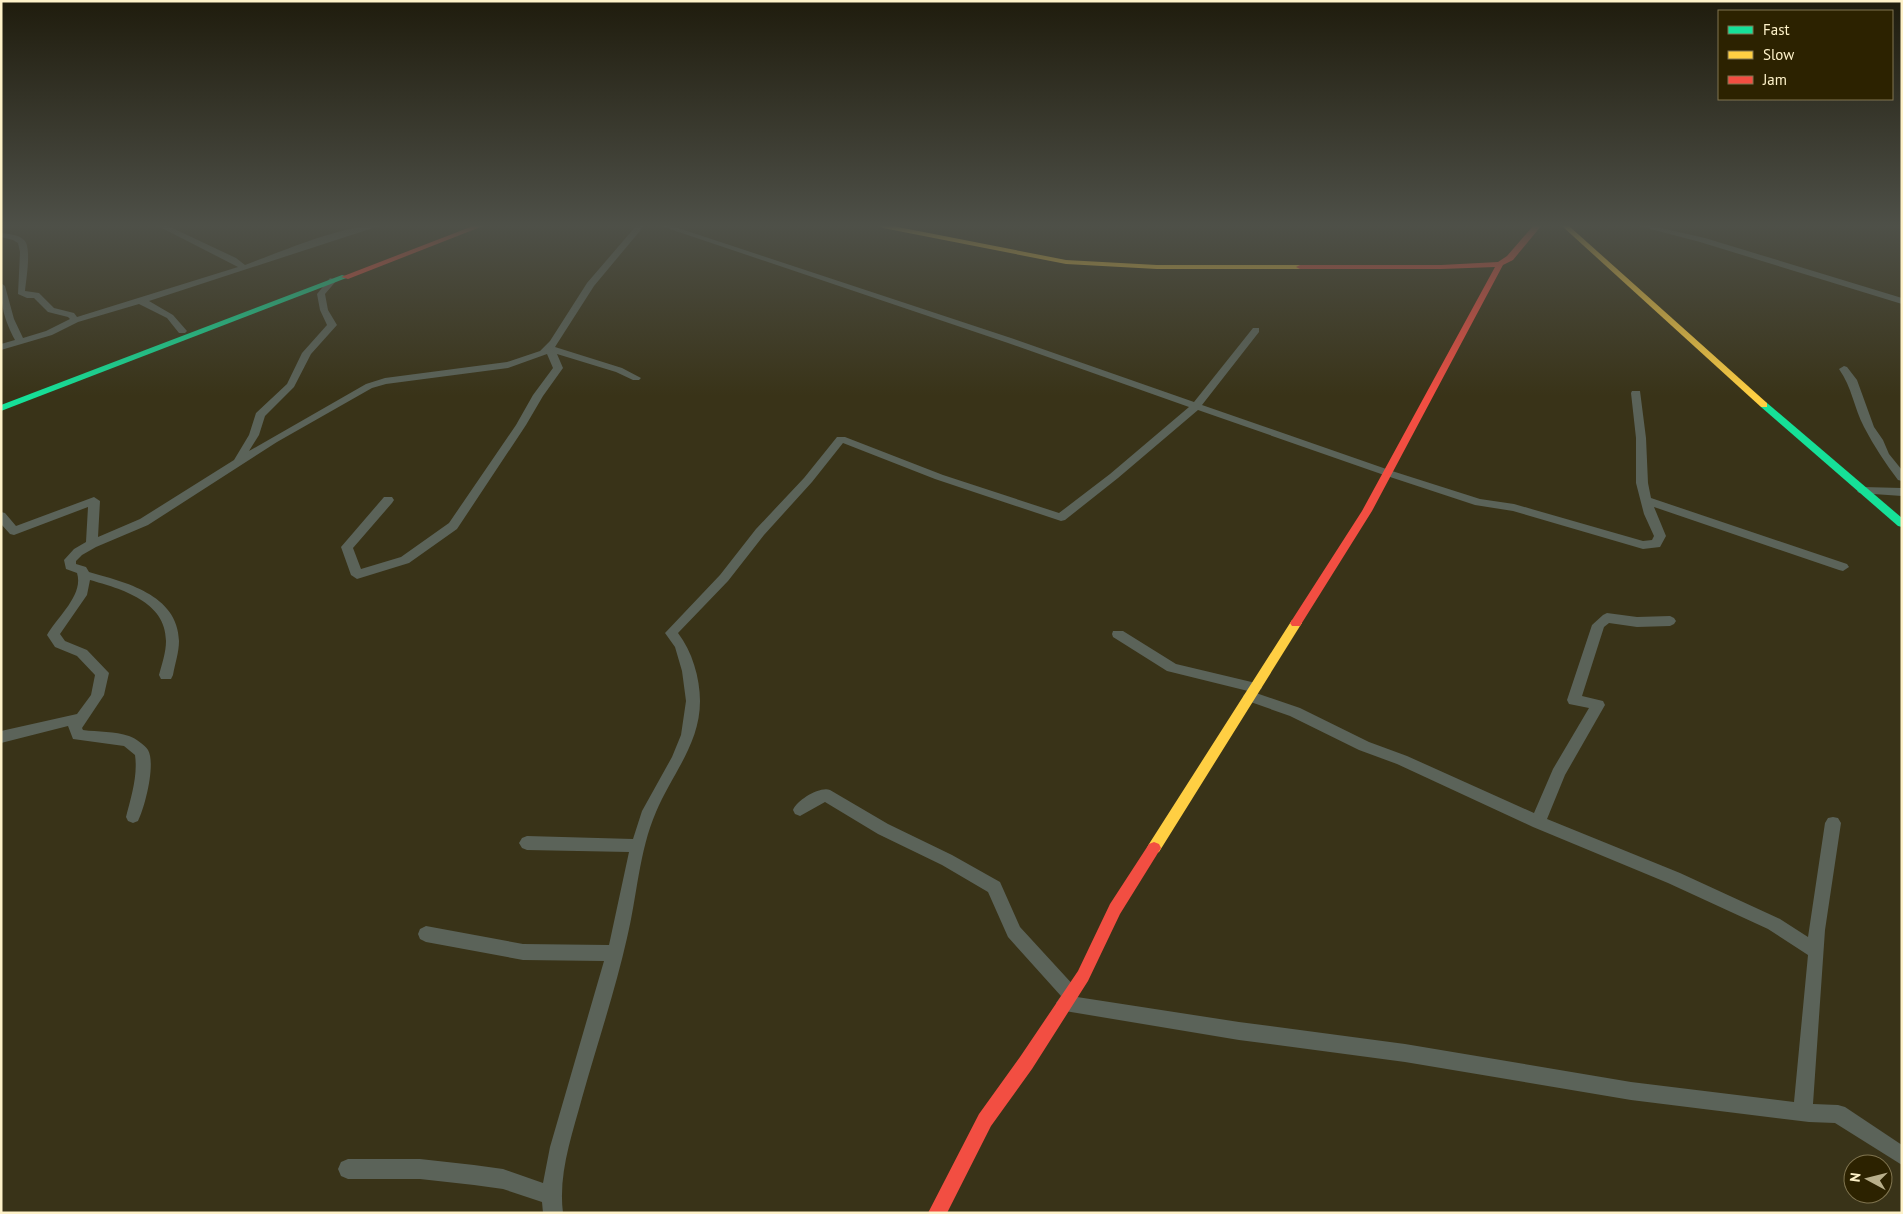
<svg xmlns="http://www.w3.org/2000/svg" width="1903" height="1214" viewBox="0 0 1903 1214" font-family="'PT Sans',sans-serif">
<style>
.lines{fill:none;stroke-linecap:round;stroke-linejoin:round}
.street{fill:#5b6359;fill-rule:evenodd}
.fast{fill:#16e098;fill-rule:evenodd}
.slow{fill:#ffcf43;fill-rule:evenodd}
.jam{fill:#f24e42;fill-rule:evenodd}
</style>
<rect width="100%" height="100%" fill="#393318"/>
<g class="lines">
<g class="street">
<path d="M158,226H168L236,258L245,265C280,252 344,224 379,226L149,301L173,315L187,331L185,333H179L167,318L139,304L78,322L52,335L1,350V344L15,340C4,319 1,307 1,283L5,286L14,319L23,338L46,331L70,319L68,317L48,312L34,298H27L18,294L20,252L18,243L13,240L1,237V233C8,234 18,234 24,240C32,247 26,280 25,291L39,293L54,308L74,313L77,317L238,267Z"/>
<path d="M636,226H644L594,286L555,347L622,368L641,378L639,380H633L616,372L557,354L563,368L543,396L526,425L457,529L409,563L357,579L351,575L341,547L384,497H392L394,500L392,503L353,548L361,569L401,557L449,523L516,425L533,395L553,368L547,354L508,368L386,384L372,388L277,442L148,525L96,547L82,555L76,561V564L86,567L89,572C124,582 178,594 179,641C179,652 175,664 173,675L171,679H161L159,675C162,664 166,652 166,641C166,601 121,589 90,580L87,595L60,634L65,641L87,650L109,673L104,695L82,728L83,730C98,732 115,731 129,736C135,738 145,745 148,750C156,764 145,807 138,821L133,823L128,821L126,817C131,797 138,776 135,755L124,746L73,739L68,726L1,743V731L77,714L91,695L95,675L77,656L55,647L47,635C57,617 84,595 77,573L66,569L64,560L74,549L86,542L88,507L14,535L10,534L1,524V512L5,513L16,526L94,497L100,501L98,537L140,519L234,460L249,435L256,413L287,384L302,353L327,325L320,310L317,294L330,278L337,280L325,294L328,310L337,325L311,354L294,387L265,416L259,435L249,451L366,384L385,378L507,362L540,351L550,341L587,283Z"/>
<path d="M661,226H672L1014,339L1194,402L1253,328H1259V332L1202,405L1392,471L1480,499L1514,504L1643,541L1652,540L1654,536L1644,514L1636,483V438L1631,393L1632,391H1640L1646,438L1648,483L1651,498L1847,564L1849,567L1843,571L1839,570L1654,507L1666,536L1660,547L1643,549L1513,511L1475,505L1384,475L1198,410L1118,478L1065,520L1061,521L935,479L843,443L812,482L764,535L728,581L678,633C692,651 700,678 700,701C700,744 672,774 656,812C639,851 637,897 627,938C615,991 597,1045 582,1098C572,1135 558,1174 563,1213H543L542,1202L503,1189L474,1185L420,1179H348L341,1176L338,1169L341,1162L348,1159H420L474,1165L503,1169L543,1183L550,1147L604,961L523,960L426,942L420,939L418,934L420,929L426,926L523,944L609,945L629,852L527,850L522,848L519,843L522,838L527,836L633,839L642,811L672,757L681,735L686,701L682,671L675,647L665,633L720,575L756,529L804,478L837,437H845L943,475L1059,513L1110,474L1189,407L1008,343Z"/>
<path d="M1639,226H1652L1705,238L1902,298V304L1700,242Z"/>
<path d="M1844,366L1847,367L1857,380L1874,427L1883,440L1889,454L1902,470V481L1898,480C1885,463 1874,446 1864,427C1854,408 1852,387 1839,369Z"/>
<path d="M1863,487L1902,488V496L1859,493L1857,491Z"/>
<path d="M1607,613L1637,617L1670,616L1674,618L1676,621L1674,624L1670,626L1637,627L1609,623L1604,627L1582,696L1603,701L1605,705L1565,775L1547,819L1680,873L1780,919L1808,937L1825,823L1828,818L1833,817L1838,818L1841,823L1825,930L1813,1104L1838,1105L1845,1107L1902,1145V1165L1835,1123L1809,1122L1631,1100L1405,1062L1239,1040L1065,1011L1059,1009L1056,1003L1061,996L1008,937L988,892L942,865L878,834L825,802L800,816L795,814L793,810C797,800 820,786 830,790L888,824L952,855L1000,882L1020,927L1076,988L1079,994L1077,997L1239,1022L1405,1044L1631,1082L1794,1102L1808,955L1768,929L1668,883L1533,827L1397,764L1359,750L1290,716L1245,700L1243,696L1248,691L1167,671L1113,637L1112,634L1113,631H1123L1176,664L1260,684L1262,688L1256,693L1300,708L1369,742L1407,756L1534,813L1553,769L1589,708L1569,704L1567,700L1592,625L1603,615Z"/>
</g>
<g class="fast">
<path d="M342,275L349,277L1,411V405Z"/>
<path d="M1764,402L1767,403L1902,518V527L1898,526L1761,407V403Z"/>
</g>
<g class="slow">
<path d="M880,226H893L1066,260L1157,265H1300L1304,267L1300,269H1157L1066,264L883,228Z"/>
<path d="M1562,226H1569L1767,403V407H1761Z"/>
<path d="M1296,619L1300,620L1302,623L1300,626L1159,852L1154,854L1149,852L1147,848L1149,844L1292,620Z"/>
</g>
<g class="jam">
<path d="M473,226H483L348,279L341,277Z"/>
<path d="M1533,226H1541L1513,260L1503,265L1372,511L1300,626H1292L1290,623L1292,620L1362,511L1495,267L1441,269H1300L1296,267L1300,265H1441L1498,262L1507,256Z"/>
<path d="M1154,842L1159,844L1161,848L1120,914L1088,981L1032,1069L991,1126L947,1213H928L979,1114L1020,1057L1078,971L1110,904L1149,844Z"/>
</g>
</g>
<linearGradient id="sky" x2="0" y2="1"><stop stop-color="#1f1c0d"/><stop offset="0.57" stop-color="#4e5048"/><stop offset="1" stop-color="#4e5048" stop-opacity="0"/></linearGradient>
<rect width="1903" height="396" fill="url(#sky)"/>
<rect width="1903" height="1214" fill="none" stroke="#fef2c9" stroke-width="5"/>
<rect x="1718" y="10" width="175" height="90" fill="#2c2200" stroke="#807550"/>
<rect x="1728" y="26" width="25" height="8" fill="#16e098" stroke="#807550"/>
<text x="1763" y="35" font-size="15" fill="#fef2c9">Fast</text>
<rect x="1728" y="51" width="25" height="8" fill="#ffcf43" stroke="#807550"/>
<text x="1763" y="60" font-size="15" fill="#fef2c9">Slow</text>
<rect x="1728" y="76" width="25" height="8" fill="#f24e42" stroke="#807550"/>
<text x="1763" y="85" font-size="15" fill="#fef2c9">Jam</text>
<g transform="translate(1868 1179) rotate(277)"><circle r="24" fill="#2c2200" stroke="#807550"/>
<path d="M0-4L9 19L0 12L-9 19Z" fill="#b9af8b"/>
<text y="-8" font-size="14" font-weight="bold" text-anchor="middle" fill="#fef2c9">N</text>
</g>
</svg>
